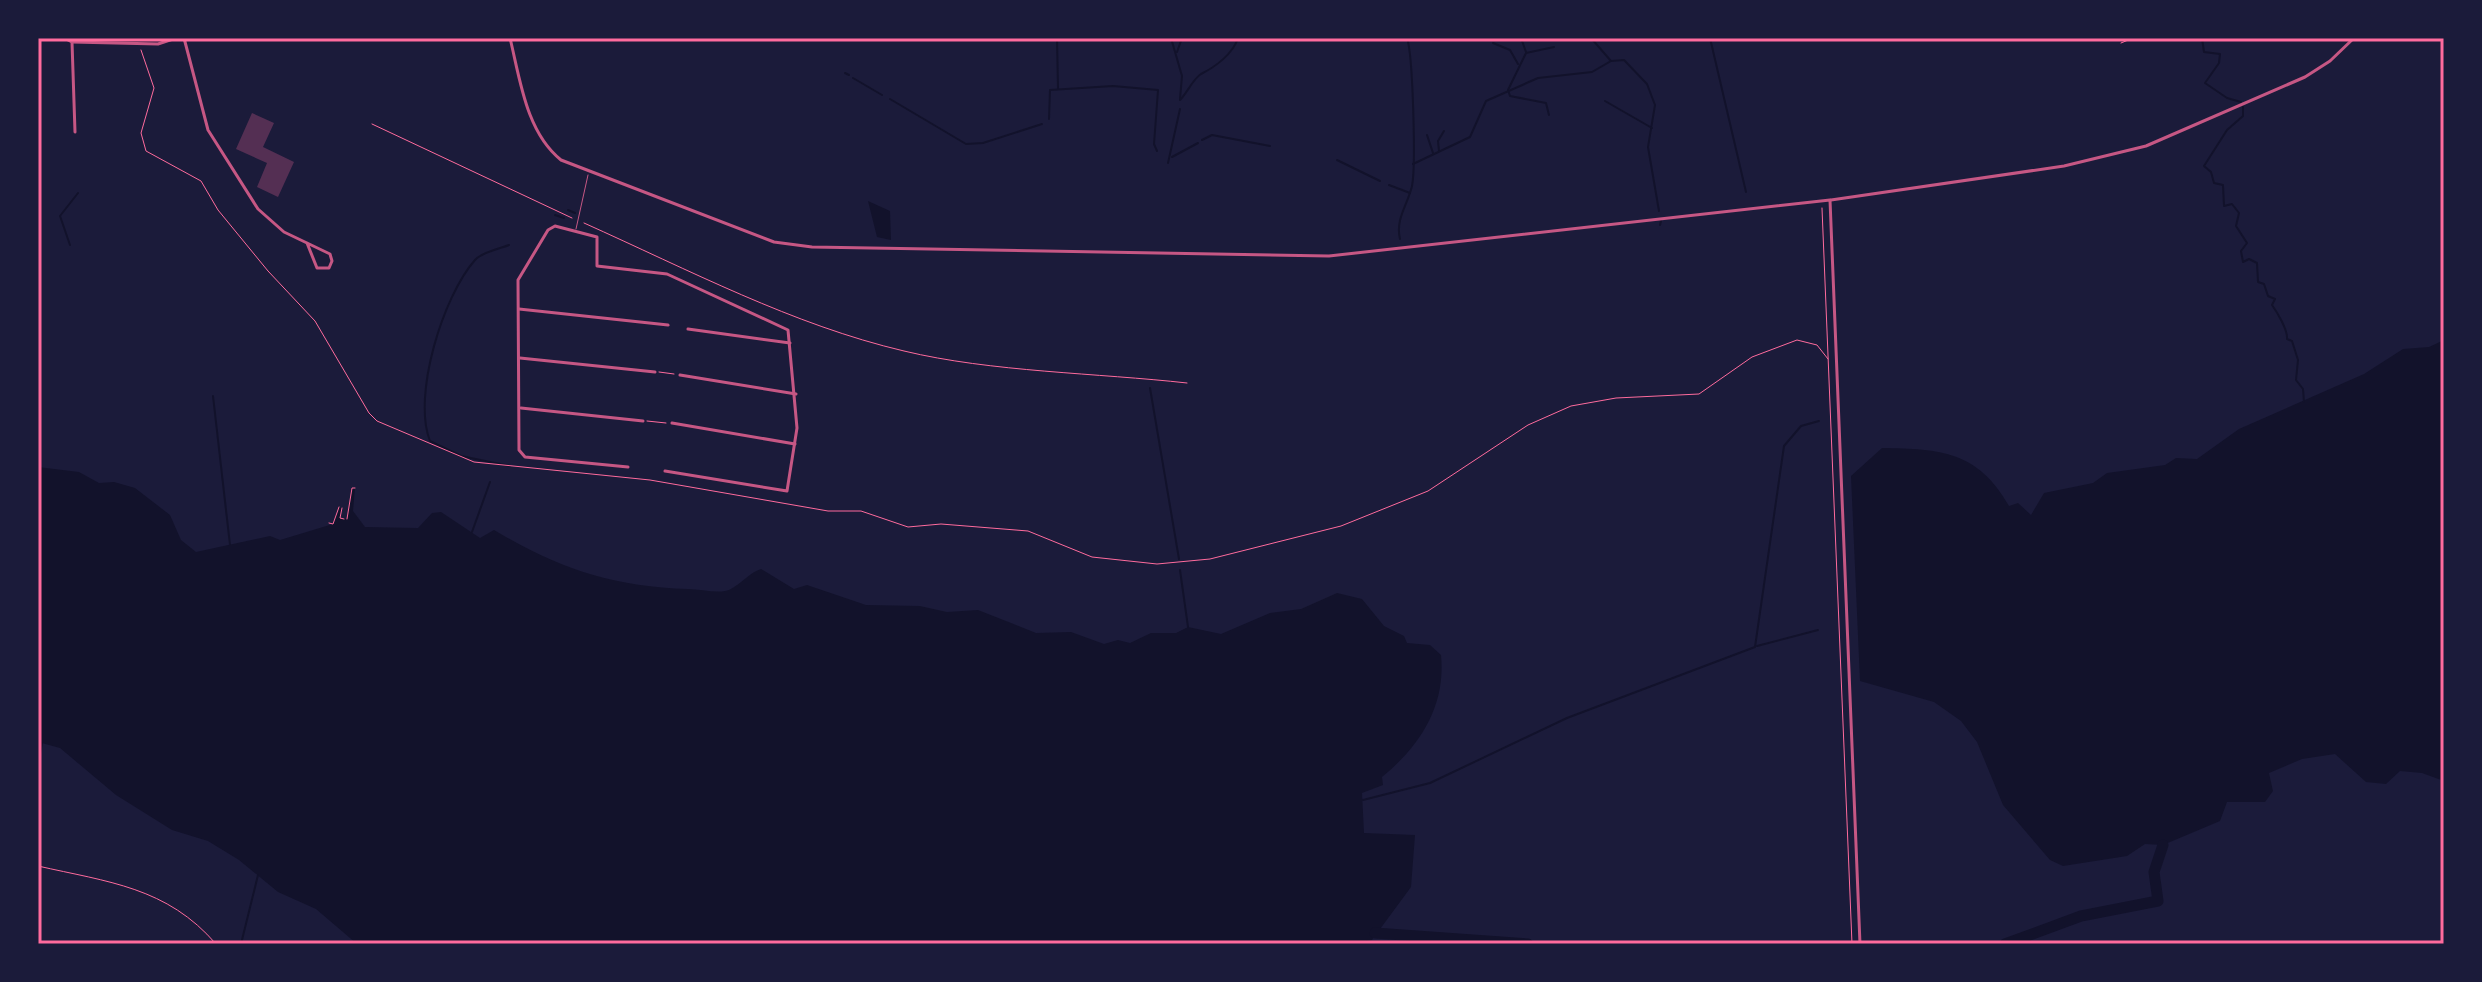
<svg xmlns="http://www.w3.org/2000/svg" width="2482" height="982" viewBox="0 0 2482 982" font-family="Helvetica,sans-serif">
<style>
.water{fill:#12122b}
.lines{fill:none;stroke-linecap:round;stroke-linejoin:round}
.stream{stroke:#12122b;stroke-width:2}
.river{stroke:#12122b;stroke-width:11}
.building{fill:#542f53}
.path{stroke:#ff6b9d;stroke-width:1}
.service{stroke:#c65784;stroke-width:1}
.minor{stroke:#c65784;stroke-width:3}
.tertiary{stroke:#c65784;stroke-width:3}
.neatline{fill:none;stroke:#ff6b9d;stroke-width:3}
</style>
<rect width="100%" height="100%" fill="#1b1b3a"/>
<g class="water">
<path d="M868,201L890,211L891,240L877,237Z"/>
<path d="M2444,340V781L2422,773L2400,771L2386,784L2366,782L2335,754L2302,759L2269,773L2273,791L2265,802H2227L2220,821L2163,845L2145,844L2127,856L2063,866L2050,860L2003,805L1977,742L1961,721L1934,702L1860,681L1851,476L1882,448C1941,449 1978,451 2009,506L2018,503L2031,515L2044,493L2093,483L2107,473L2165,465L2176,458L2197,459L2239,429L2364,374L2403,349L2429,347Z"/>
<path d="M38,467L79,472L99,483L114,482L135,488L170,515L181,540L196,552L270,536L280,540L333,524L339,507L342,508L340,518L347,519L352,488H355L353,511L365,527L418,528L432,513L441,512L480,538L494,530C558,568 612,587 688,589C700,589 714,593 725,591C737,589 748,573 761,569L794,589L807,585L866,605L920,606L947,612L978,610L1036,633L1071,632L1104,644L1118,640L1130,643L1151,633H1176L1188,627L1221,634L1270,613L1301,609L1337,593L1362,599L1384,626L1404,636L1407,643L1430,645L1441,655C1446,706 1420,746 1382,777L1383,785L1362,793L1364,833L1415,835L1411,887L1372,940L1350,944H357L316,909L278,892L239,860L208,841L172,830L116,795L60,748L38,742Z"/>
</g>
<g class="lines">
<g class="stream">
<path d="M1057,38L1058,88"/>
<path d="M1171,38L1182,76L1180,99"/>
<path d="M1280,38L1284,39"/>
<path d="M1521,38L1526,52"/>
<path d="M1591,38L1611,61L1624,60L1647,84L1655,105L1648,147L1659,211"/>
<path d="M1710,38L1746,192"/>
<path d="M2202,38L2204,52L2220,54L2219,63L2205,83L2227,98L2241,102"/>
<path d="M1493,43L1510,50L1518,64"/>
<path d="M1177,52L1182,38"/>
<path d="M845,73L849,75"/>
<path d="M853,78L882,95"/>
<path d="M890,99L966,144L983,143L1042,124"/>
<path d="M1180,100C1187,93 1193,79 1201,74C1215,67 1233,54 1238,38"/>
<path d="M1605,101L1652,128"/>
<path d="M2243,107V116L2227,130L2204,166L2211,172L2214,183L2223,185L2224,206L2232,204L2239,213L2236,226L2247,243L2241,251L2243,262L2249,259L2257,263L2258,282L2264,284L2268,296L2275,299L2272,305C2277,312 2288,330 2287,339L2292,341L2298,360L2296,380L2303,389L2304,402"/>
<path d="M1549,115L1546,103L1510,96L1508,90L1526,53L1554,47"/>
<path d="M1049,119L1050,90L1113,86L1158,90L1154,144L1157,151"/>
<path d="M1427,135L1433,153"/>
<path d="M1202,140L1212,135L1270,146"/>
<path d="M1439,151L1438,141L1444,131"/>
<path d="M1172,157L1198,143"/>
<path d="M1337,160L1380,181"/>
<path d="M1168,163L1180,109"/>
<path d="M1413,164L1470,137L1486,101L1538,78L1592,72L1611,61"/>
<path d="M1389,185L1410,193"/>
<path d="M568,210L575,213"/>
<path d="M555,215L564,218"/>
<path d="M1660,225L1661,221"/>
<path d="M1400,239C1395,219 1408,204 1412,186C1416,166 1413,55 1407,38"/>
<path d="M70,245L60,216L78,193"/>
<path d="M509,245C499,249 482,252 475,260C443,296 412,396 430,441L461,456L510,466"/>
<path d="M1150,388L1179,559"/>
<path d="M213,396L230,545"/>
<path d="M472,532L490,482"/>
<path d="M1180,570L1188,627"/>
<path d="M1757,646L1818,630"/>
<path d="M38,764L42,743"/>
<path d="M1363,800L1430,783L1567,718L1755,647L1784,446L1801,426L1819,421"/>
<path d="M1448,940L1449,944"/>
<path d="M241,944L258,875"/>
</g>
<g class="river">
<path d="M1375,933L1528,944"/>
<path d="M2005,944L2081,916L2158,901L2154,872L2163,845"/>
</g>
</g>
<path class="building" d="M252,113L274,123L263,147L294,162L278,197L257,187L267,163L236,149Z"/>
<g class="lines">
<g class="path">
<path d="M2121,43L2133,38"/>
<path d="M141,50L154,88L141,133L146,151L201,181L218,210L268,271L315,321L369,413L377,421L474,462L650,480L828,511H861L908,527L941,524L1028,531L1092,557L1157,564L1210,559L1341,526L1428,491L1528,425L1571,406L1616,398L1699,394L1752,357L1797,340L1817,345L1828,359"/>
<path d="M372,124L572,218"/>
<path d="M1822,208L1852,944"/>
<path d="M584,223C689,270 793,325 904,351C991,372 1098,373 1187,383"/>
<path d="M659,372L674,374"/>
<path d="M647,421L666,423"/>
<path d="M342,508L340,518L344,519"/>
<path d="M347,519L352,488H355"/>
<path d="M329,523L333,524L339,507"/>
<path d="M38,866C108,882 167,887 216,944"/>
</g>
<path class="service" d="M576,229L588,175"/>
<g class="minor">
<path d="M64,38L72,42L158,44L176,38"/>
<path d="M184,38L208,130L258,209L284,232L330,254L332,261L329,268H317L307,243"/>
<path d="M72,42L75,132"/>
<path d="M1831,200L2064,166L2146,146L2305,77L2330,61L2354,38"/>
<path d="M519,309L668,325"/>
<path d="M688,329L790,343"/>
<path d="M520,358L655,372"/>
<path d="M680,375L796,394"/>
<path d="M521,408L643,421"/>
<path d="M672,423L795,444"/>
<path d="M628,467L525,457L519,450L518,280L548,230L555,226L597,237V266L667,274L788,330L797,428L787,491L665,471"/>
</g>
<path class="tertiary" d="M510,38C520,79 526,132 561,160L774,242L812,247L1329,256L1830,200L1860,944"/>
</g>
<rect width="2482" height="982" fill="none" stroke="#1b1b3a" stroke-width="80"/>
<rect x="40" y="40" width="2402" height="902" class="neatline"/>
</svg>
